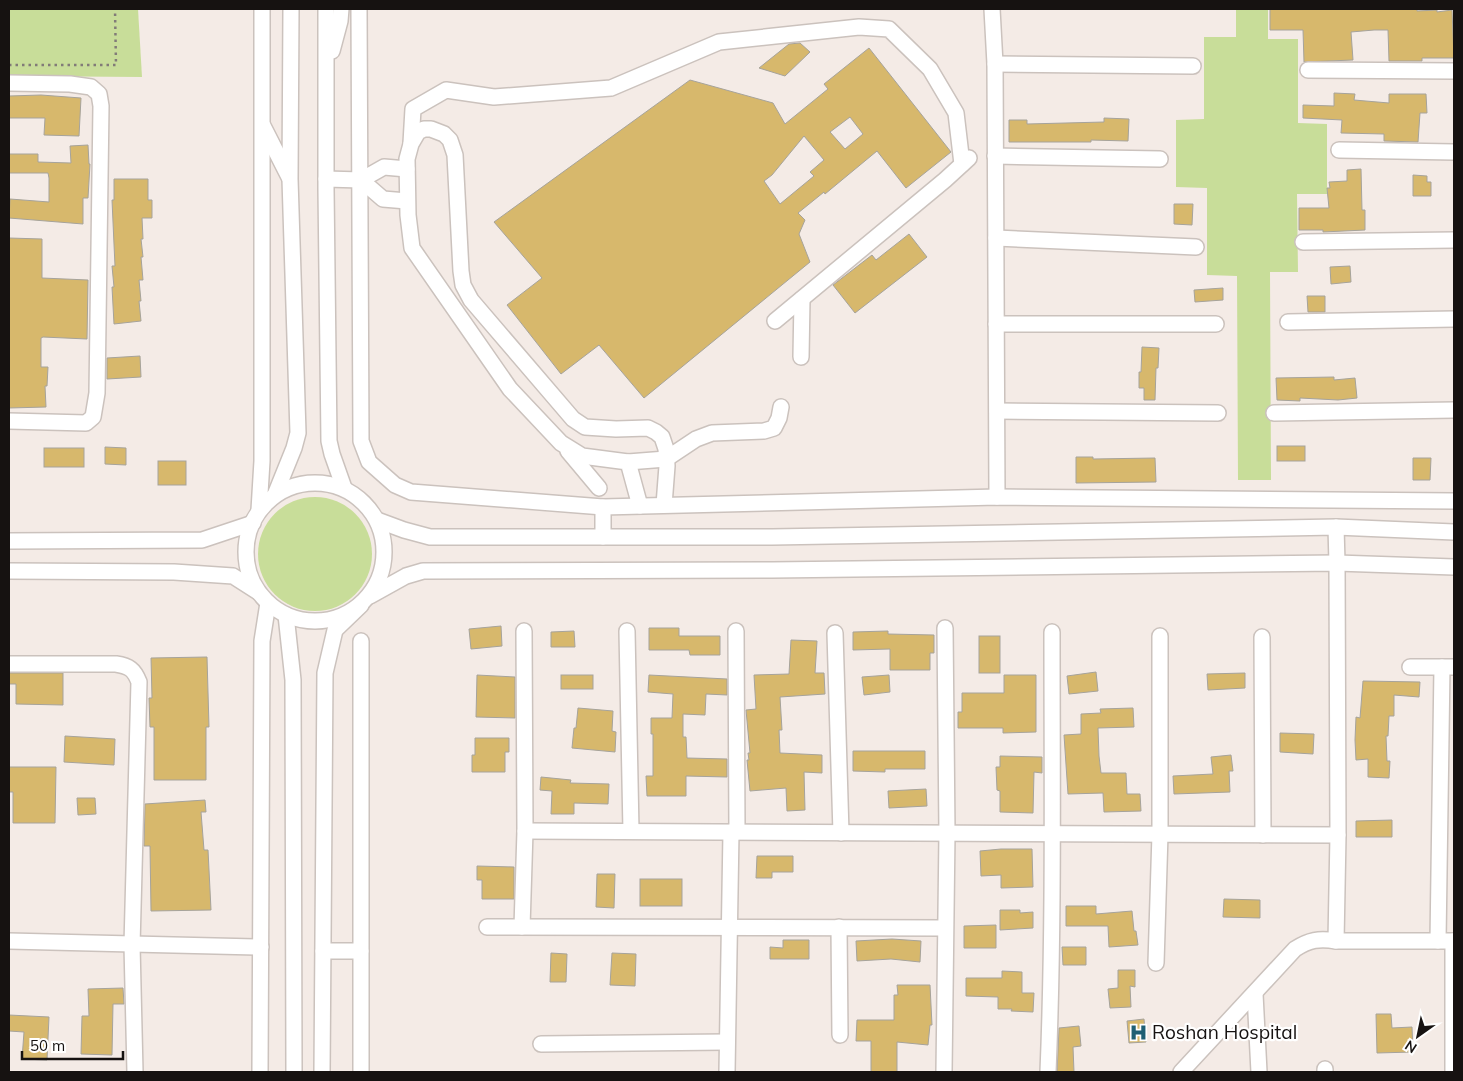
<svg xmlns="http://www.w3.org/2000/svg" width="1463" height="1081" viewBox="0 0 1463 1081" font-family="Mulish,sans-serif">
<style>
.green{fill:#c8dd99}
.building{fill:#d7b86c;stroke:#a6a39b;fill-rule:evenodd}
.lines{fill:none;stroke-linecap:round;stroke-linejoin:round}
.minor-casing{stroke:#cbc2bd;stroke-width:18}
.path{stroke:#817b78;stroke-width:2.5;stroke-dasharray:2.5 4;stroke-linecap:butt}
.minor{stroke:#fff;stroke-width:15}
.labels{text-anchor:middle;stroke-width:4.5;stroke-linejoin:round;paint-order:stroke}
.poi-label{font-size:19px;fill:#161211;stroke:#fff;text-anchor:start}
</style>
<rect width="100%" height="100%" fill="#f4ebe6"/>
<g class="green">
<path d="M9,9H138L142,77L9,76Z"/>
<path d="M1236,9H1268V39H1298V123L1327,124V194H1297L1298,272H1270L1271,480H1238L1237,276L1207,275V188L1176,187V120L1204,119V37H1236Z"/>
<circle cx="315" cy="554" r="57"/>
</g>
<g class="building">
<path d="M1270,9H1417V11L1437,10V12L1452,10L1454,58H1422V61H1389L1388,30H1374L1351,32L1353,60L1304,62L1303,30H1270Z"/>
<path d="M800,43L810,52L785,76L759,68L789,44Z"/>
<path d="M869,48L951,152L906,188L877,151L825,194L824,192L798,213L805,220L799,234L810,262L644,398L599,345L561,374L507,305L542,278L494,222L690,80L773,103L785,124L828,89L824,84ZM850,117L863,134L845,149L830,132ZM804,136L824,160L810,172L814,176L780,204L764,181L772,175Z"/>
<path d="M1334,93L1355,94L1354,100L1389,103V94H1426L1427,113H1420L1418,142L1384,141V134L1341,133L1342,120L1303,118V105L1334,106Z"/>
<path d="M41,95L81,98L79,136L44,135L45,118H9V96Z"/>
<path d="M1104,118L1129,119L1128,141L1091,140V142H1009V120H1027V124L1104,122Z"/>
<path d="M88,145L89,164H90L88,198H83V224L9,218L10,199L49,202V178L48,173H9V154H38V162L71,163L70,146Z"/>
<path d="M1361,169L1362,210H1365V230L1323,232V230H1299V208H1329L1327,188H1330L1329,182L1347,181V170Z"/>
<path d="M1413,175L1427,176V182H1431V196H1413Z"/>
<path d="M114,179H148V200H152V218H142L143,239H141L143,257H141L143,280H139L141,301H139L141,321L114,324L112,287H114L112,266H115L112,200H114Z"/>
<path d="M1174,204H1193L1192,225L1174,224Z"/>
<path d="M909,234L927,257L855,313L833,285L872,255L876,260Z"/>
<path d="M9,238L42,239V278L88,280L87,339L43,337L41,338V367H48L47,386H45L46,407L9,408Z"/>
<path d="M1350,266L1351,282L1331,284L1330,267Z"/>
<path d="M1223,288V300L1195,302L1194,290Z"/>
<path d="M1307,296H1325V312H1308Z"/>
<path d="M1142,347L1159,348L1158,368H1156L1155,400H1144V388H1139V372H1141Z"/>
<path d="M140,356L141,377L107,379V358Z"/>
<path d="M1334,377V380L1355,378L1357,398L1338,400L1300,398V401L1277,400L1276,378Z"/>
<rect x="1277" y="446" width="28" height="15"/>
<path d="M105,447L126,448V465L105,464Z"/>
<rect x="44" y="448" width="40" height="19"/>
<path d="M1076,457H1093V459L1155,458L1156,482L1076,483Z"/>
<path d="M1413,458H1431L1430,480H1413Z"/>
<rect x="158" y="461" width="28" height="24"/>
<path d="M501,626L502,646L471,649L469,629Z"/>
<path d="M649,628H679V636H720V655H690L689,650H649Z"/>
<path d="M574,631L575,647H551V632Z"/>
<path d="M888,631V634L934,635V653H930V670H890V649L853,650V632Z"/>
<rect x="979" y="636" width="21" height="37"/>
<path d="M791,640L817,641L815,673H824L825,694L780,697L782,730H779L780,753L822,755V773L804,772L805,810L787,811L786,788L750,791L747,760H749L748,753H750L746,710L756,709L754,675L789,674Z"/>
<path d="M207,657L209,727H206V780H154V727H150L149,698H152L151,658Z"/>
<path d="M1096,672L1098,691L1069,694L1067,676Z"/>
<path d="M9,673H63V705L16,704V684H9Z"/>
<path d="M1245,673V688L1208,690L1207,674Z"/>
<path d="M477,675L515,677V718L476,717Z"/>
<rect x="561" y="675" width="32" height="14"/>
<path d="M649,675L727,679V695L706,694L705,715L683,714V737H686L687,758L727,759V777L686,776V796H647L646,776H653V734H651V718H672L673,694L648,692Z"/>
<path d="M889,675L890,692L864,695L862,677Z"/>
<path d="M1004,675H1036V732L1003,733V728H958V712H962V693H1004Z"/>
<path d="M1363,681L1420,682L1419,697L1394,695V716H1389L1388,736H1386L1387,761H1390L1389,778L1368,777V759L1356,760L1355,740L1356,717L1360,718Z"/>
<path d="M578,708L613,711L612,731L616,732L615,752L572,748L574,728H576Z"/>
<path d="M1133,708L1134,727L1098,728L1099,756L1101,773H1126L1127,794H1140L1141,811L1104,812L1103,793L1068,794L1064,735L1081,734V714L1101,713L1100,709Z"/>
<path d="M1280,733L1314,734L1313,754L1280,752Z"/>
<path d="M65,736L115,739L114,765L64,762Z"/>
<path d="M475,738H509V752H505V772H472V755H475Z"/>
<path d="M853,751H925V769H885V772L853,771Z"/>
<path d="M1231,755L1233,771H1229L1230,792L1174,794L1173,776L1213,774L1211,757Z"/>
<path d="M1000,756L1042,757V773L1034,772L1033,813L1000,812V791L997,790L996,767H1000Z"/>
<path d="M9,767H56L55,823H13V792H9Z"/>
<path d="M541,777L571,780L570,783L609,784L608,804L574,803V814H551L552,791L540,790Z"/>
<path d="M926,789L927,806L889,808L888,791Z"/>
<path d="M77,798H95L96,814L78,815Z"/>
<path d="M205,800L206,812H201L204,850H208L211,910L151,911L150,846H144L145,804Z"/>
<path d="M1392,820V837H1356V821Z"/>
<path d="M1001,849H1032L1033,887L1001,888V875L981,876L980,851Z"/>
<path d="M757,856H793V872H772V878H756Z"/>
<path d="M477,866L514,867V899H482V880H477Z"/>
<path d="M597,874H615L614,908L596,907Z"/>
<rect x="640" y="879" width="42" height="27"/>
<path d="M1224,899L1260,900V918L1223,917Z"/>
<path d="M1066,906H1096V914L1132,911L1134,931H1136L1138,945L1109,947L1108,926H1066Z"/>
<path d="M1000,910H1020V913L1033,912V928L1000,930Z"/>
<path d="M996,925V948H964V926Z"/>
<path d="M892,939L921,941L920,962L891,959L857,961L856,941Z"/>
<path d="M783,940H809V959H770V947L783,948Z"/>
<path d="M1062,947H1086V965H1063Z"/>
<path d="M551,953L567,954L566,982H550Z"/>
<path d="M612,953L636,954L635,986L610,985Z"/>
<path d="M1118,970H1135V987L1130,986L1131,1007L1110,1008L1108,989L1118,988Z"/>
<path d="M1002,971L1022,972V993H1034L1033,1012L1011,1011L1012,1009H998V997L966,996V978H1002Z"/>
<path d="M897,985H930L932,1025H930L928,1045L897,1042V1072H871V1041H856L857,1020H894V995H898Z"/>
<path d="M123,988L124,1004H113L112,1055L81,1054L82,1016H89L88,989Z"/>
<path d="M1376,1014H1391L1392,1028L1412,1027L1413,1052L1377,1053Z"/>
<path d="M9,1015L49,1017L47,1060L22,1059L24,1032L9,1031Z"/>
<path d="M1144,1019L1146,1042L1129,1043L1127,1021Z"/>
<path d="M1079,1026L1081,1046L1073,1047L1074,1072H1057L1059,1028Z"/>
</g>
<g class="lines">
<defs>
<g id="minor">
<path d="M326,9V189L329,441L332,454L344,488"/>
<path d="M359,9L361,441L369,462L395,485L411,492L603,507L997,497L1454,501"/>
<path d="M992,9L995,64L997,497"/>
<path d="M332,51L340,21L341,9"/>
<path d="M995,64L1193,66"/>
<path d="M1308,70L1454,71"/>
<path d="M9,83L70,84L91,87L99,94L101,106L97,393L93,417L86,423L9,421"/>
<path d="M263,126L289,177"/>
<path d="M411,143L413,109L446,90L494,97L611,88L719,42L859,27L889,29L930,69L956,113L962,164"/>
<path d="M1339,150L1454,152"/>
<path d="M995,156L1160,159"/>
<path d="M326,179L361,180L384,167L407,169"/>
<path d="M361,180L383,199L407,201"/>
<path d="M996,238L1196,247"/>
<path d="M1303,242L1454,240"/>
<path d="M775,321L945,180L969,158"/>
<path d="M1288,322L1454,319"/>
<path d="M996,324H1216"/>
<path d="M801,357L802,299"/>
<path d="M997,411L1218,413"/>
<path d="M1274,413L1454,410"/>
<path d="M568,451L599,488"/>
<path d="M628,462L666,459L696,439L712,433L764,431L774,428L779,418L781,407"/>
<circle cx="315" cy="552" r="69"/>
<path d="M275,495L294,448L298,433L290,179L291,9"/>
<path d="M640,506L628,462L582,456L561,443L510,389L412,248L408,215L407,159L411,144L418,132L424,129H431L444,134L450,140L455,155L461,271L463,285L471,300L573,419L585,427L616,429L648,428L656,432L662,437L666,449L667,466L664,505"/>
<path d="M259,510L262,461V9"/>
<path d="M377,520L404,530L430,537H772L1336,527L1454,532"/>
<path d="M1336,527L1337,563L1338,835L1336,941"/>
<path d="M603,537V507"/>
<path d="M9,541L202,540L253,523"/>
<path d="M9,571L174,572L233,576L258,592"/>
<path d="M370,596L406,576L423,571L772,570L1337,563L1454,567"/>
<path d="M286,615L293,680L294,1072"/>
<path d="M627,631L631,831"/>
<path d="M736,631L737,832"/>
<path d="M835,633L841,833"/>
<path d="M1262,637L1263,835"/>
<path d="M361,641V1072"/>
<path d="M9,664H116C129,666 134,669 139,682L132,945L135,1072"/>
<path d="M1410,667H1454"/>
<path d="M525,831L1338,835"/>
<path d="M487,927L945,928"/>
<path d="M522,927L525,831L524,631"/>
<path d="M839,927L840,1035"/>
<path d="M9,941L261,947"/>
<path d="M1438,941L1442,667"/>
<path d="M323,951H361"/>
<path d="M1156,963L1160,834V636"/>
<path d="M1255,994L1259,1072"/>
<path d="M541,1044L726,1042"/>
<path d="M260,1072L262,641L268,603"/>
<path d="M322,1072L325,673L335,630L361,605"/>
<path d="M727,1072L731,832"/>
<path d="M944,1072L947,833L945,628"/>
<path d="M1048,1072C1054,926 1052,779 1052,632"/>
<path d="M1181,1072L1295,949C1309,940 1319,938 1336,941H1454"/>
<path d="M1325,1072V1069"/>
<path d="M1453,1072V941"/>
</g>
</defs>
<use href="#minor" class="minor-casing"/>
<path class="path" d="M9,65H116L115,9"/>
<use href="#minor" class="minor"/>
</g>
<defs>
<symbol id="hospital-bare" viewBox="-9 -9 18 18"><path d="M-5-5h3v3.5h4V-5h3V5h-3V1.5h-4V5h-3Z" fill="#1f5f74" stroke="#fff" stroke-width="2.5" paint-order="stroke"/></symbol>
</defs>
<g fill-rule="evenodd">
<use href="#hospital-bare" x="1126" y="1020" width="25" height="25"/>
</g>
<g class="labels">
<g class="poi-label">
<text x="1152" y="1039">Roshan Hospital</text>
</g>
</g>
<rect width="1463" height="1081" fill="none" stroke="#161211" stroke-width="20"/>
<g transform="translate(1418 1036) rotate(213)" stroke="#ffffff" stroke-width="4" paint-order="stroke">
<path d="M0-4L9 19L0 12L-9 19Z" fill="#161211"/>
<text y="-8" font-size="14" font-weight="bold" text-anchor="middle" fill="#161211">N</text>
</g>
<path d="M22 1051v8h101v-8" fill="none" stroke="#161211" stroke-width="2.5"/>
<text x="30" y="1051" font-size="15" fill="#161211" stroke="#ffffff" stroke-width="4" paint-order="stroke">50 m</text>
</svg>
